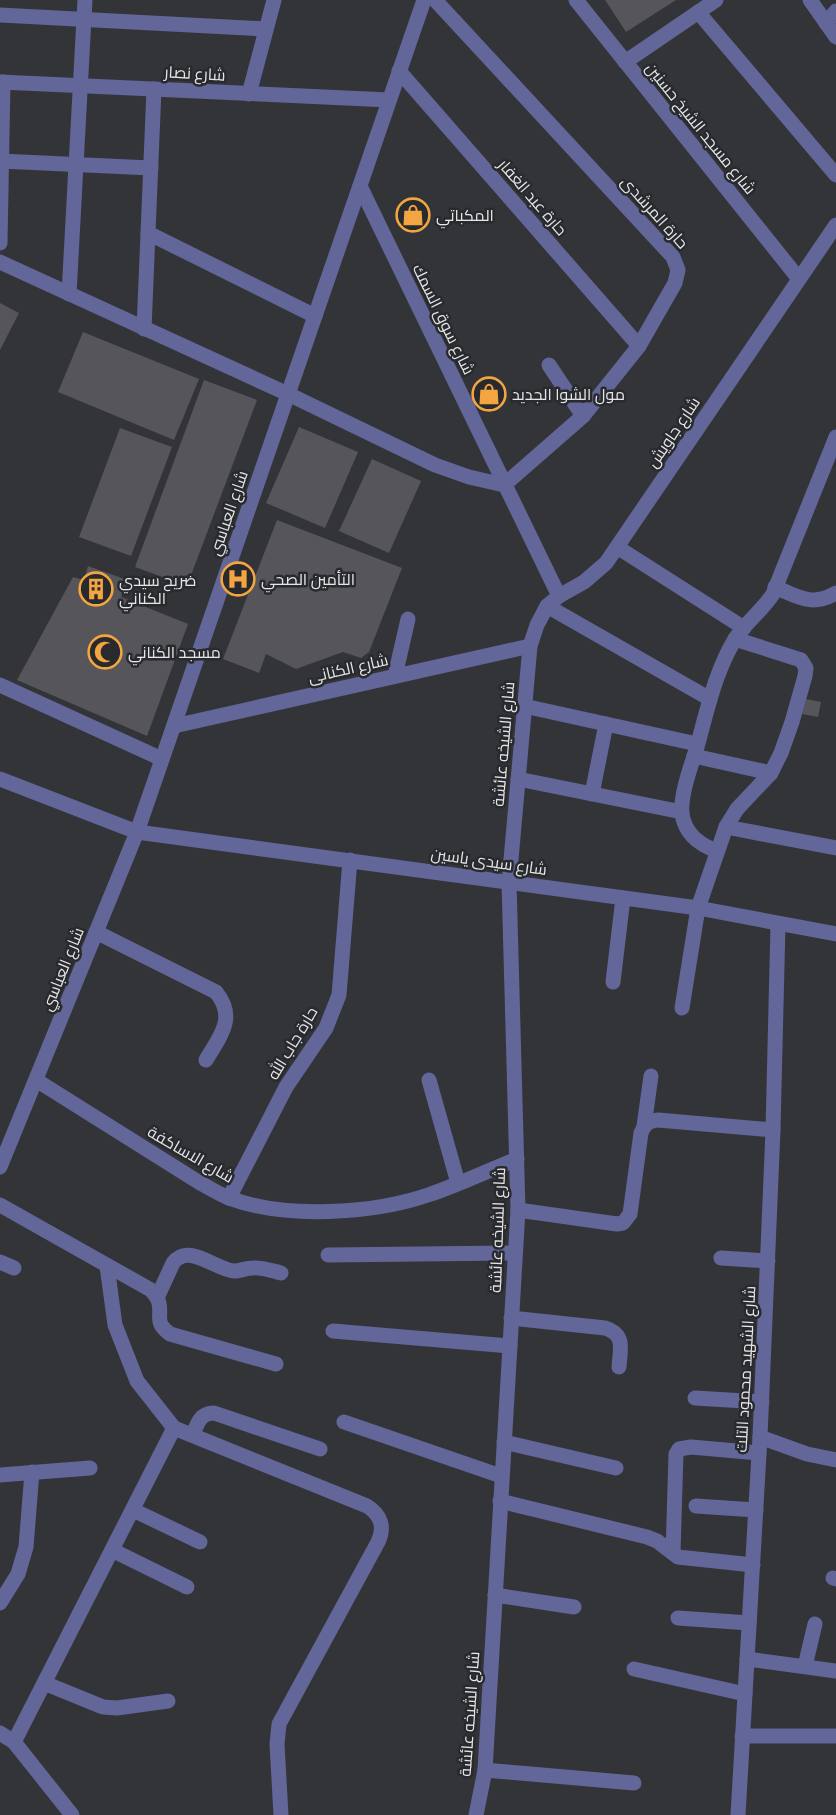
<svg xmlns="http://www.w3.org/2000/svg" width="836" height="1815" viewBox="0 0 836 1815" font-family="Signika,Cairo,sans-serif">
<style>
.building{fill:#55555a}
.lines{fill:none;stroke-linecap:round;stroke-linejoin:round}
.minor{stroke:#626699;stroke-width:15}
.labels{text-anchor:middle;stroke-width:5;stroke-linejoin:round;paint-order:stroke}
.street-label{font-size:16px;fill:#e5e6e8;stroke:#292a2e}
.poi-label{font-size:16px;fill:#e5e6e8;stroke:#292a2e;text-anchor:start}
</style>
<rect width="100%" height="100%" fill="#333438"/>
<g class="building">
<path d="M605,0H676L626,32Z"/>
<path d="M0,303L19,313L0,350Z"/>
<path d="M83,332L199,379L174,440L58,392Z"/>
<path d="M204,380L257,400L187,586L135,567Z"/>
<path d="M299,427L358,452L325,528L266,503Z"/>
<path d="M120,428L172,447L131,556L79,537Z"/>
<path d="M372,459L421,481L389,553L339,531Z"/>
<path d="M277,520L402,568L369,652L361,658L343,652L296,669L266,654L259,673L223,659Z"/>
<path d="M88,566L130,581L121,597L188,624L147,736L17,680L73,577L84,580Z"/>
<path d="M806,699L821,702L818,717L802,714Z"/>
</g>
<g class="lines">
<g class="minor">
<path d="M576,0L799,279"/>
<path d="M810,0L836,37"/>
<path d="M698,12L836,175"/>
<path d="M0,15L266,29"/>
<path d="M826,23L836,11"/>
<path d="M625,62L716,0"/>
<path d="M399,71L639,346"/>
<path d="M0,82L389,100"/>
<path d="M249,94L274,0"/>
<path d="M0,161L151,168"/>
<path d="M360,186L559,596"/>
<path d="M148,233L315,316"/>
<path d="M0,243L3,82"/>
<path d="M0,262L288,394L435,465L469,477L504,485L583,416L639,346L675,283L678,270L673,257L435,0"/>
<path d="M69,294L85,0"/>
<path d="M144,329L154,89"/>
<path d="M549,365L583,416"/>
<path d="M617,547L744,628"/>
<path d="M775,587C799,597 812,607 836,593"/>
<path d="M547,606L710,699"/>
<path d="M395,676L408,619"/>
<path d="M0,685L162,759"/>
<path d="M524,706L697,744"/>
<path d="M174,726L530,646"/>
<path d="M694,756L771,773"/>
<path d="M0,779L137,832L698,908L836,934"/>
<path d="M518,779L682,812"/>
<path d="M592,794L606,724"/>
<path d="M726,827L836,848"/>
<path d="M717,851C700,845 685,834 682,814C680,795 691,766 697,747C707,711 715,672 735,639C745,623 762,611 773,594L836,437"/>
<path d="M96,932L216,992C237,1018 220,1036 206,1060"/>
<path d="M613,982L623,898"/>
<path d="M682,1008L698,908L726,827L737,809L771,773L781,753L792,722L805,676L806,668L801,660L735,639"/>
<path d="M36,1080L200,1183C210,1188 219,1194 229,1198C285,1219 372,1214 428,1195C458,1185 487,1171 517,1159"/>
<path d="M429,1080L458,1183"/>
<path d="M644,1126L651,1076"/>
<path d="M0,1167L137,832L424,0"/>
<path d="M229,1198L286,1087L326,1028L339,995L350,860"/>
<path d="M0,1205L151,1290C154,1294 158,1297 159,1303C162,1318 154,1322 170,1334L276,1364"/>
<path d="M518,1210L617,1224L623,1223L630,1214L641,1133C645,1124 648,1121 658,1120L773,1130"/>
<path d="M328,1255L515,1253"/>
<path d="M721,1258L768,1261"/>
<path d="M0,1262L14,1268"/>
<path d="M107,1266L115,1325L137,1381L174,1428"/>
<path d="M157,1298L173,1263C188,1242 216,1270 234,1271C240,1271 246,1268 253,1268C262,1267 272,1271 281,1273"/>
<path d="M511,1318L605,1328C626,1334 620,1350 619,1367"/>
<path d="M333,1331L510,1346"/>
<path d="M695,1398L762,1402"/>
<path d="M344,1422L501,1476"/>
<path d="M174,1428L367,1506C381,1515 385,1527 378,1542L279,1724L277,1744L281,1815"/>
<path d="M193,1435C197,1424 200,1413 214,1413L320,1449"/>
<path d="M760,1437L807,1454L836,1460"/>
<path d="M504,1442L616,1468"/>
<path d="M0,1475L90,1468"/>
<path d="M500,1501L647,1537L657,1541L678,1557L753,1565"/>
<path d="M696,1506L756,1510"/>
<path d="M133,1510L200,1542"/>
<path d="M112,1550L187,1587"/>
<path d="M673,1553L676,1454L679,1449L691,1447L759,1453"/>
<path d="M833,1578L836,1579"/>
<path d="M495,1595L574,1607"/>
<path d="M0,1603L18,1574L26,1547L32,1472"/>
<path d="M678,1618L749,1623"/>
<path d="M747,1659L836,1671"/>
<path d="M805,1666L815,1624"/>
<path d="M634,1669L745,1694"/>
<path d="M44,1683L103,1707L117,1708L168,1701"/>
<path d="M0,1733L14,1742L72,1815"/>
<path d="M742,1736H836"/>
<path d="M14,1742L174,1428"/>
<path d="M485,1770L634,1783"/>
<path d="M476,1815L485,1770L518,1210L509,882L530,646L537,625L547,606L559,596L584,582L606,563L836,225"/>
<path d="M738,1815L760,1437L773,1130L778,924"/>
</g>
</g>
<defs>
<symbol id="shop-ring" viewBox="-11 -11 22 22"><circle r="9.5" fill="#292a2e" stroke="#f2a541" stroke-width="1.5"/><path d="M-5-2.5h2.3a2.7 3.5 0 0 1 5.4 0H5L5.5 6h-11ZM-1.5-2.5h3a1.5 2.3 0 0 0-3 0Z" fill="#f2a541"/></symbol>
<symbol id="hospital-ring" viewBox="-11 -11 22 22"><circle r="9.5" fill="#292a2e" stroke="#f2a541" stroke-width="1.5"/><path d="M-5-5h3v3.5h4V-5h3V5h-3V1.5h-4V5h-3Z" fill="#f2a541"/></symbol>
<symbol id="building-ring" viewBox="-11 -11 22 22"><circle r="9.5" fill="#292a2e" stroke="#f2a541" stroke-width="1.5"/><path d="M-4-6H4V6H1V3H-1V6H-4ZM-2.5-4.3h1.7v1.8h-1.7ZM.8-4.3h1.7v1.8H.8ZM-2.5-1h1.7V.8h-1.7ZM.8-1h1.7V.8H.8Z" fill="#f2a541"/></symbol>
<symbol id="mosque-ring" viewBox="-11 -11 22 22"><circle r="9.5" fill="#292a2e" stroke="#f2a541" stroke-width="1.5"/><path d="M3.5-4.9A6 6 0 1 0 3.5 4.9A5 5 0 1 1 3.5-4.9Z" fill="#f2a541"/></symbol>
</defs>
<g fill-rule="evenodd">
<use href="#shop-ring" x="394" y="196" width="38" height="38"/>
<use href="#shop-ring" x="470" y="375" width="38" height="38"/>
<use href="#hospital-ring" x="219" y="560" width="38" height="38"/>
<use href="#building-ring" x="77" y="570" width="38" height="38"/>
<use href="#mosque-ring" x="86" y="633" width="38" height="38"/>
</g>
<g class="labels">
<g class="street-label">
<text transform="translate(195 73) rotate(3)" y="6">شارع نصار</text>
<text transform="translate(701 128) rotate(51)" y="6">شارع مسجد الشيخ حسنين</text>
<text transform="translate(533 197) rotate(49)" y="6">حارة عبد الغفار</text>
<text transform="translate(655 212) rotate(48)" y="6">حارة المرشدى</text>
<text transform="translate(444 319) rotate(64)" y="6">شارع سوق السمك</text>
<text transform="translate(673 432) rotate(-56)" y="6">شارع جاويش</text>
<text transform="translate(228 513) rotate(-71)" y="6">شارع العباسي</text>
<text transform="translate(348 668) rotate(-13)" y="6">شارع الكنانى</text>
<text transform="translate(503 744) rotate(-85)" y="6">شارع الشيخه عائشة</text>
<text transform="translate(489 861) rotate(8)" y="6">شارع سيدى ياسين</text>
<text transform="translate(62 969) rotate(-68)" y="6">شارع العباسي</text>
<text transform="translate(292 1043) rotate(-59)" y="6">حارة جاب الله</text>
<text transform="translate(191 1154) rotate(30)" y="6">شارع الاساكفة</text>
<text transform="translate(497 1230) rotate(-88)" y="6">شارع الشيخه عائشة</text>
<text transform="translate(745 1369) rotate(-87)" y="6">شارع الشهيد محمود التلت</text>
<text transform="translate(469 1714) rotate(-86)" y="6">شارع الشيخه عائشة</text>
</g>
<g class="poi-label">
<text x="436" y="221">المكباتي</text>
<text x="512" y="400">مول الشوا الجديد</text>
<text x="261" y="585">التأمين الصحي</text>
<text x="119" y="586">ضريح سيدي<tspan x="119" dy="18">الكناني</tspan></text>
<text x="128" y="658">مسجد الكناني</text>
</g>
</g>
</svg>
